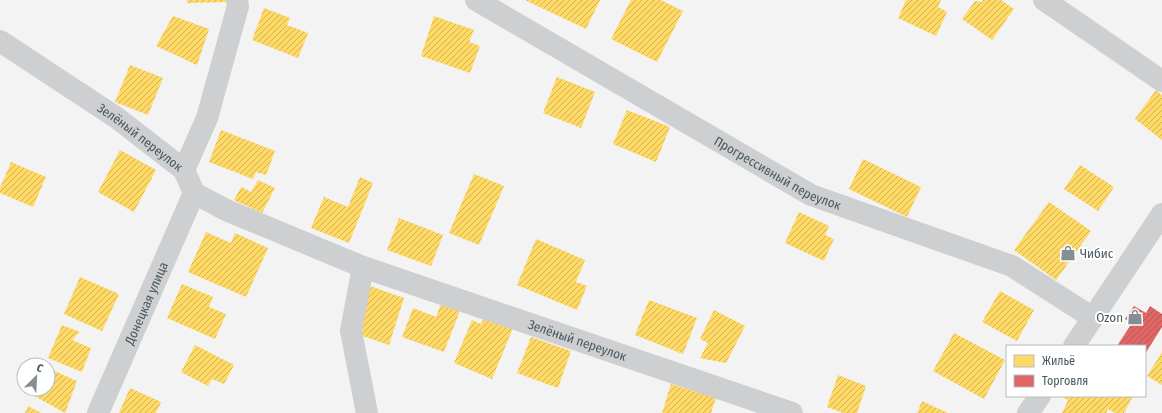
<svg xmlns="http://www.w3.org/2000/svg" width="1162" height="413" viewBox="0 0 1162 413" font-family="'Fira Sans Condensed',sans-serif">
<style>
.homes{fill:url(#homes-hatch)}
.shops{fill:url(#shops-hatch)}
.lines{fill:none;stroke-linecap:round;stroke-linejoin:round}
.minor{stroke:#cdcfd1;stroke-width:22}
.tertiary{stroke:#cdcfd1;stroke-width:22}
.labels{text-anchor:middle;stroke-width:4;stroke-linejoin:round;paint-order:stroke}
.street-label{font-size:13px;fill:#4a5960;stroke:#fff}
.poi-label{font-size:13px;fill:#4a5960;stroke:#fff;text-anchor:start}
</style>
<defs>
<pattern id="homes-hatch" width="6" height="6" patternUnits="userSpaceOnUse"><rect width="6" height="6" fill="#ffd966"/><path d="M-1 1l2-2M0 6l6-6M5 7l2-2" fill="none" stroke="#d0b357"/></pattern>
<pattern id="shops-hatch" width="6" height="6" patternUnits="userSpaceOnUse"><rect width="6" height="6" fill="#e06666"/><path d="M-1 1l2-2M0 6l6-6M5 7l2-2" fill="none" stroke="#b85757"/></pattern>
</defs>
<rect width="100%" height="100%" fill="#f3f3f3"/>
<g class="homes">
<path d="M187,0H226V2L187,3Z"/>
<path d="M525,0H600L586,29Z"/>
<path d="M631,0H661L683,11L657,62L611,39Z"/>
<path d="M906,0H941L938,7L947,12L936,36L898,18Z"/>
<path d="M983,0H1001L1014,9L992,40L962,19L975,1L982,2Z"/>
<path d="M264,8L290,18L287,25L308,33L298,58L252,40Z"/>
<path d="M173,16L209,29L197,65L156,46Z"/>
<path d="M434,16L474,30L469,42L480,46L470,73L421,56Z"/>
<path d="M130,65L163,78L148,115L115,102Z"/>
<path d="M557,77L595,92L581,128L543,113Z"/>
<path d="M1156,90L1162,95V140L1135,119Z"/>
<path d="M627,110L670,127L656,162L613,144Z"/>
<path d="M221,130L275,151L266,175L256,172L253,179L209,162Z"/>
<path d="M120,150L156,170L134,212L98,192Z"/>
<path d="M863,159L921,187L907,217L849,189Z"/>
<path d="M11,162L46,177L33,207L0,193V188Z"/>
<path d="M1080,165L1114,187L1098,211L1064,189Z"/>
<path d="M474,174L504,186L479,245L449,233Z"/>
<path d="M360,177L373,183L349,243L311,228L324,197L348,207Z"/>
<path d="M258,180L275,188L262,213L234,200L241,187L251,192Z"/>
<path d="M1049,202L1091,231L1056,280L1014,250Z"/>
<path d="M799,212L829,226L825,235L834,239L824,261L785,243Z"/>
<path d="M399,218L443,235L431,266L387,250Z"/>
<path d="M206,232L231,243L235,233L268,248L246,297L188,272Z"/>
<path d="M536,239L585,260L576,282L587,286L577,310L517,285Z"/>
<path d="M80,277L119,294L102,331L64,314Z"/>
<path d="M182,284L213,297L209,307L226,314L215,339L167,318Z"/>
<path d="M370,286L404,298L389,345L354,333Z"/>
<path d="M1000,291L1034,310L1017,341L982,322Z"/>
<path d="M649,300L697,318L683,354L635,335Z"/>
<path d="M442,301L461,308L444,352L402,337L413,308L436,317Z"/>
<path d="M714,310L745,326L726,363L700,358L708,343L700,339Z"/>
<path d="M485,316L513,328L492,379L454,363L472,320L481,324Z"/>
<path d="M62,325L80,332L72,340L91,348L82,372L48,358Z"/>
<path d="M954,333L1005,360L984,399L933,371Z"/>
<path d="M531,337L571,351L558,388L517,373Z"/>
<path d="M195,345L234,365L224,384L212,379L208,386L181,372Z"/>
<path d="M1162,352V385L1147,376Z"/>
<path d="M48,368L77,381L65,413L31,394L33,389H48Z"/>
<path d="M838,375L866,386L857,413H843L827,407Z"/>
<path d="M671,384L716,398L711,413H662Z"/>
<path d="M130,388L161,402L156,413H119Z"/>
<path d="M1060,396H1133L1124,413H1115L1108,409L1106,413H1062L1068,400Z"/>
<path d="M922,401L948,413H917Z"/>
<path d="M28,406L41,413H25Z"/>
</g>
<path class="shops" d="M1134,306L1146,313L1150,306L1162,314V327L1145,354V346H1117L1132,323L1125,319Z"/>
<g class="lines">
<g class="minor">
<path id="s1" d="M476,0L811,195L1012,266L1093,318"/>
<path d="M1044,0L1162,81"/>
<path id="s2" d="M0,41L117,118L184,170L194,193L226,210L363,267L792,413"/>
<path d="M184,170L207,118L238,6L237,0"/>
<path d="M363,267L351,331L367,413"/>
<path id="s3" d="M98,413L194,193"/>
</g>
<g class="tertiary">
<path d="M1074,346L1162,214"/>
<path d="M1028,413L1040,396"/>
</g>
</g>
<defs>
<symbol id="shop-bare" viewBox="-9 -9 18 18"><path d="M-5-2.5h2.3a2.7 3.5 0 0 1 5.4 0H5L5.5 6h-11ZM-1.5-2.5h3a1.5 2.3 0 0 0-3 0Z" fill="#858f93" stroke="#fff" stroke-width="2.5" paint-order="stroke"/></symbol>
</defs>
<g fill-rule="evenodd">
<use href="#shop-bare" x="1057" y="242" width="22" height="22"/>
<use href="#shop-bare" x="1124" y="306" width="22" height="22"/>
</g>
<g class="labels">
<g class="street-label">
<text dy="5" stroke="none"><textPath href="#s2" startOffset="170">Зелёный переулок</textPath></text>
<text dy="5" stroke="none"><textPath href="#s1" startOffset="348">Прогрессивный переулок</textPath></text>
<text dy="5" stroke="none"><textPath href="#s3" startOffset="120">Донецкая улица</textPath></text>
<text dy="5" stroke="none"><textPath href="#s2" startOffset="661">Зелёный переулок</textPath></text>
</g>
<g class="poi-label">
<text x="1080" y="258">Чибис</text>
<text x="1123" y="322" text-anchor="end">Ozon</text>
</g>
</g>
<rect x="1006" y="345" width="140" height="52" fill="#ffffff" stroke="#b7bdbf"/>
<rect x="1014" y="355" width="20" height="12" fill="#ffd966" stroke="#b7bdbf"/>
<text x="1042" y="365" font-size="12" fill="#4a5960">Жильё</text>
<rect x="1014" y="375" width="20" height="12" fill="#e06666" stroke="#b7bdbf"/>
<text x="1042" y="385" font-size="12" fill="#4a5960">Торговля</text>
<g transform="translate(36 377) rotate(24)"><circle r="19" fill="#ffffff" stroke="#b7bdbf"/>
<path d="M0-3L7 15L0 10L-7 15Z" fill="#858f93"/>
<text y="-6" font-size="11" font-weight="bold" text-anchor="middle" fill="#4a5960">С</text>
</g>
</svg>
